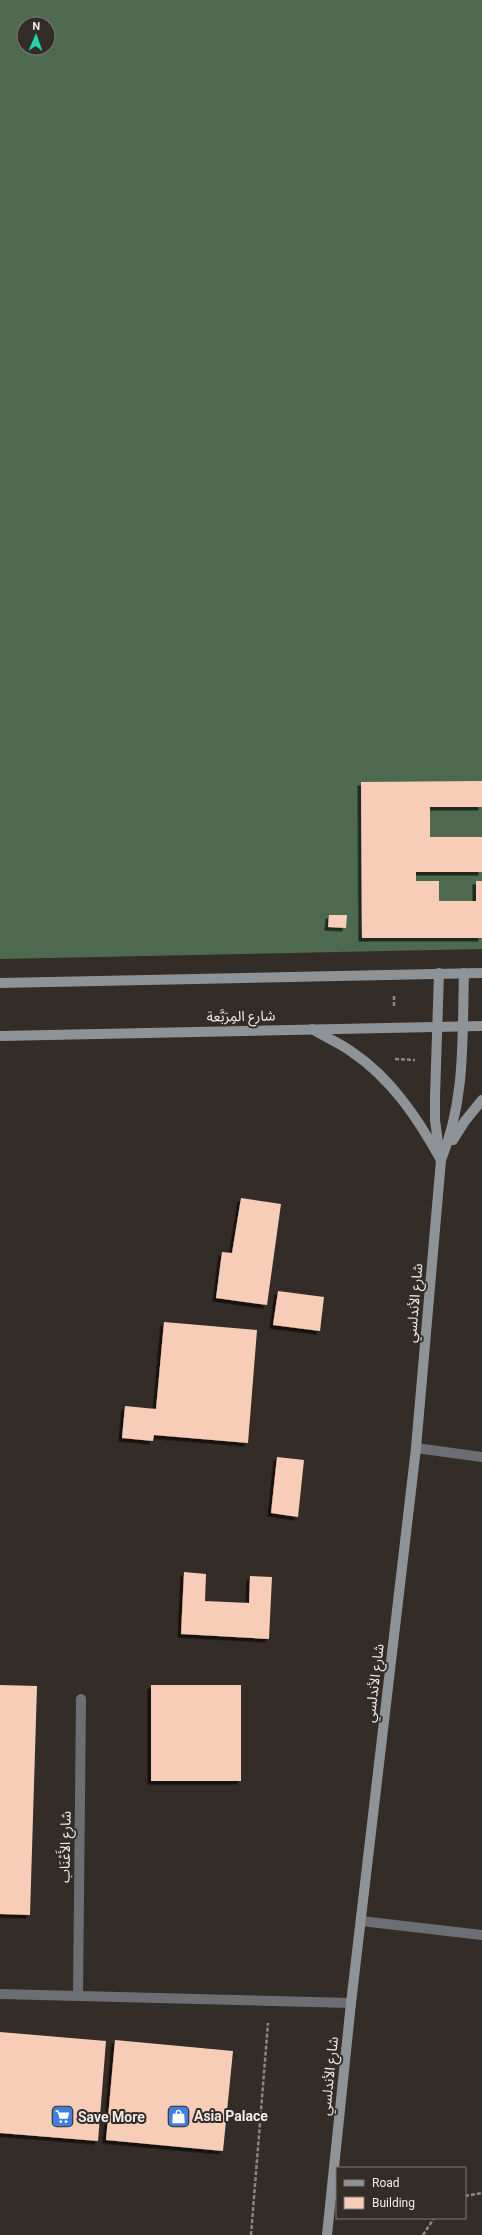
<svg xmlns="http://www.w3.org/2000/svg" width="482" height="2235" viewBox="0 0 482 2235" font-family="Roboto,'Noto Sans Arabic',sans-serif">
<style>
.forest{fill:#4d6a4e;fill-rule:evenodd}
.building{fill:#f7cdb7;filter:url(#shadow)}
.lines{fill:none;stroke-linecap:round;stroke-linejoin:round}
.path{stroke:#8e8783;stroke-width:2.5;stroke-dasharray:4 2;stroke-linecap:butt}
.street{stroke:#6b6e72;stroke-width:10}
.secondary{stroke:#8e9398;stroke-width:10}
.labels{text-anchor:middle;stroke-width:4;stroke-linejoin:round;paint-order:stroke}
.street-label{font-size:14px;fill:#f2ece9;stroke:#342c27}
.poi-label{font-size:14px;font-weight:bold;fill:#f2ece9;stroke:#342c27;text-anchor:start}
</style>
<defs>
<filter id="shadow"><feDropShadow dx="-3.5" dy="3.5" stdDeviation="0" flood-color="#0009"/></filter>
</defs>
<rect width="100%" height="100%" fill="#342c27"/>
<path class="forest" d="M0,0H482V949L0,959ZM24,24H48V48H24Z"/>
<g class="building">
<path d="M482,781V807H430V837H482V872H416V881H439V901H476V881H482V938H362L361,782Z"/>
<path d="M329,915H347L346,928L328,927Z"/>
<path d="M241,1198L281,1204L267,1305L216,1298L222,1252L232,1253Z"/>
<path d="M278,1291L324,1297L320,1331L273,1325Z"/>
<path d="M164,1322L257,1330L248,1443L154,1435L153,1441L122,1438L125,1406L156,1409Z"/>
<path d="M277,1457L304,1460L298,1517L271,1513Z"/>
<path d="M184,1572L206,1574L205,1601L249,1603L250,1576L272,1577L269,1639L181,1634Z"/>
<path d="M0,1685L37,1686L30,1915L0,1914Z"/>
<rect x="151" y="1685" width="90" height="96"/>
<path d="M0,2032L106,2041L98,2141L0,2133Z"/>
<path d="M115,2040L233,2051L223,2151L106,2140Z"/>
</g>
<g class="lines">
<g class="path">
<path d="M394,1006V995"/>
<path d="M395,1059L415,1060"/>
<path d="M465,2196L482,2193"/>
<path d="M251,2235L268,2023"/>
<path d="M423,2235L434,2218"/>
</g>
<g class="street">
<path d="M416,1448L482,1457"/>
<path d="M361,1921L482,1935"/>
<path d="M0,1994L351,2003"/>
<path d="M78,1995L81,1699"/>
</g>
<g class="secondary">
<path d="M0,983L482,973"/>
<path d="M312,1029C325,1037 340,1043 352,1052C392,1079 418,1119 441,1160"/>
<path d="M0,1036L482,1026"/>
<path d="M453,1140L465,1121L482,1100"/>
<path d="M439,1151L435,1120V1097L439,973"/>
<path d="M327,2235L351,2003L416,1448L441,1160C466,1099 462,1038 464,973"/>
</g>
</g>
<defs>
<symbol id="shop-square" viewBox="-11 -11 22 22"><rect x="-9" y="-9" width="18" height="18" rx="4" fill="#3f7fe0" stroke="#342c27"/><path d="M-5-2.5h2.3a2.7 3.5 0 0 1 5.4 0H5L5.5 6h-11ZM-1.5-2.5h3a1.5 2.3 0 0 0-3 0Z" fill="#fff"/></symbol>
<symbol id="supermarket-square" viewBox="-11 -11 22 22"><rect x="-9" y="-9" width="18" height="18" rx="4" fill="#3f7fe0" stroke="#342c27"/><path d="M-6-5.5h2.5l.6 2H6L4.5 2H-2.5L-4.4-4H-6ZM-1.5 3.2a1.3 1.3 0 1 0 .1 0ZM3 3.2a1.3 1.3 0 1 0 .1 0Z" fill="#fff"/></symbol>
</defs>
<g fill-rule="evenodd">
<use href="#shop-square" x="166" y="2104" width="25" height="25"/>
<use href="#supermarket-square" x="50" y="2104" width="25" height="25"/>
</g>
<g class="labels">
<g class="street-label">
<text transform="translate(241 1016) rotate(-1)" y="5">شارع المِرَبَّعة</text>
<text transform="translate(414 1303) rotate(-85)" y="5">شارع الأندلسي</text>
<text transform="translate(374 1683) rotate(-83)" y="5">شارع الأندلسي</text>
<text transform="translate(65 1847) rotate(-89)" y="5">شارع الأَعْنَاب</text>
<text transform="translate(329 2076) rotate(-84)" y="5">شارع الأندلسي</text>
</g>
<g class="poi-label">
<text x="194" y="2121">Asia Palace</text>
<text x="78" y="2122">Save More</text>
</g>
</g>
<rect x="336" y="2167" width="130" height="52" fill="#342c27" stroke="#807975"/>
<rect x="344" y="2180" width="20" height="6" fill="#8e9398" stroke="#807975"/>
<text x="372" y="2187" font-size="12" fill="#f2ece9">Road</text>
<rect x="344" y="2197" width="20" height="12" fill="#f7cdb7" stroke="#807975"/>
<text x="372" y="2207" font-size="12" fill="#f2ece9">Building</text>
<g transform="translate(36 36) rotate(2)"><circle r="19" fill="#342c27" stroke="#807975"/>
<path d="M0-3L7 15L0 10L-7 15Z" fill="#22d5af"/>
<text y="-6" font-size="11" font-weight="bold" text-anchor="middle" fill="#f2ece9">N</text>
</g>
</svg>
